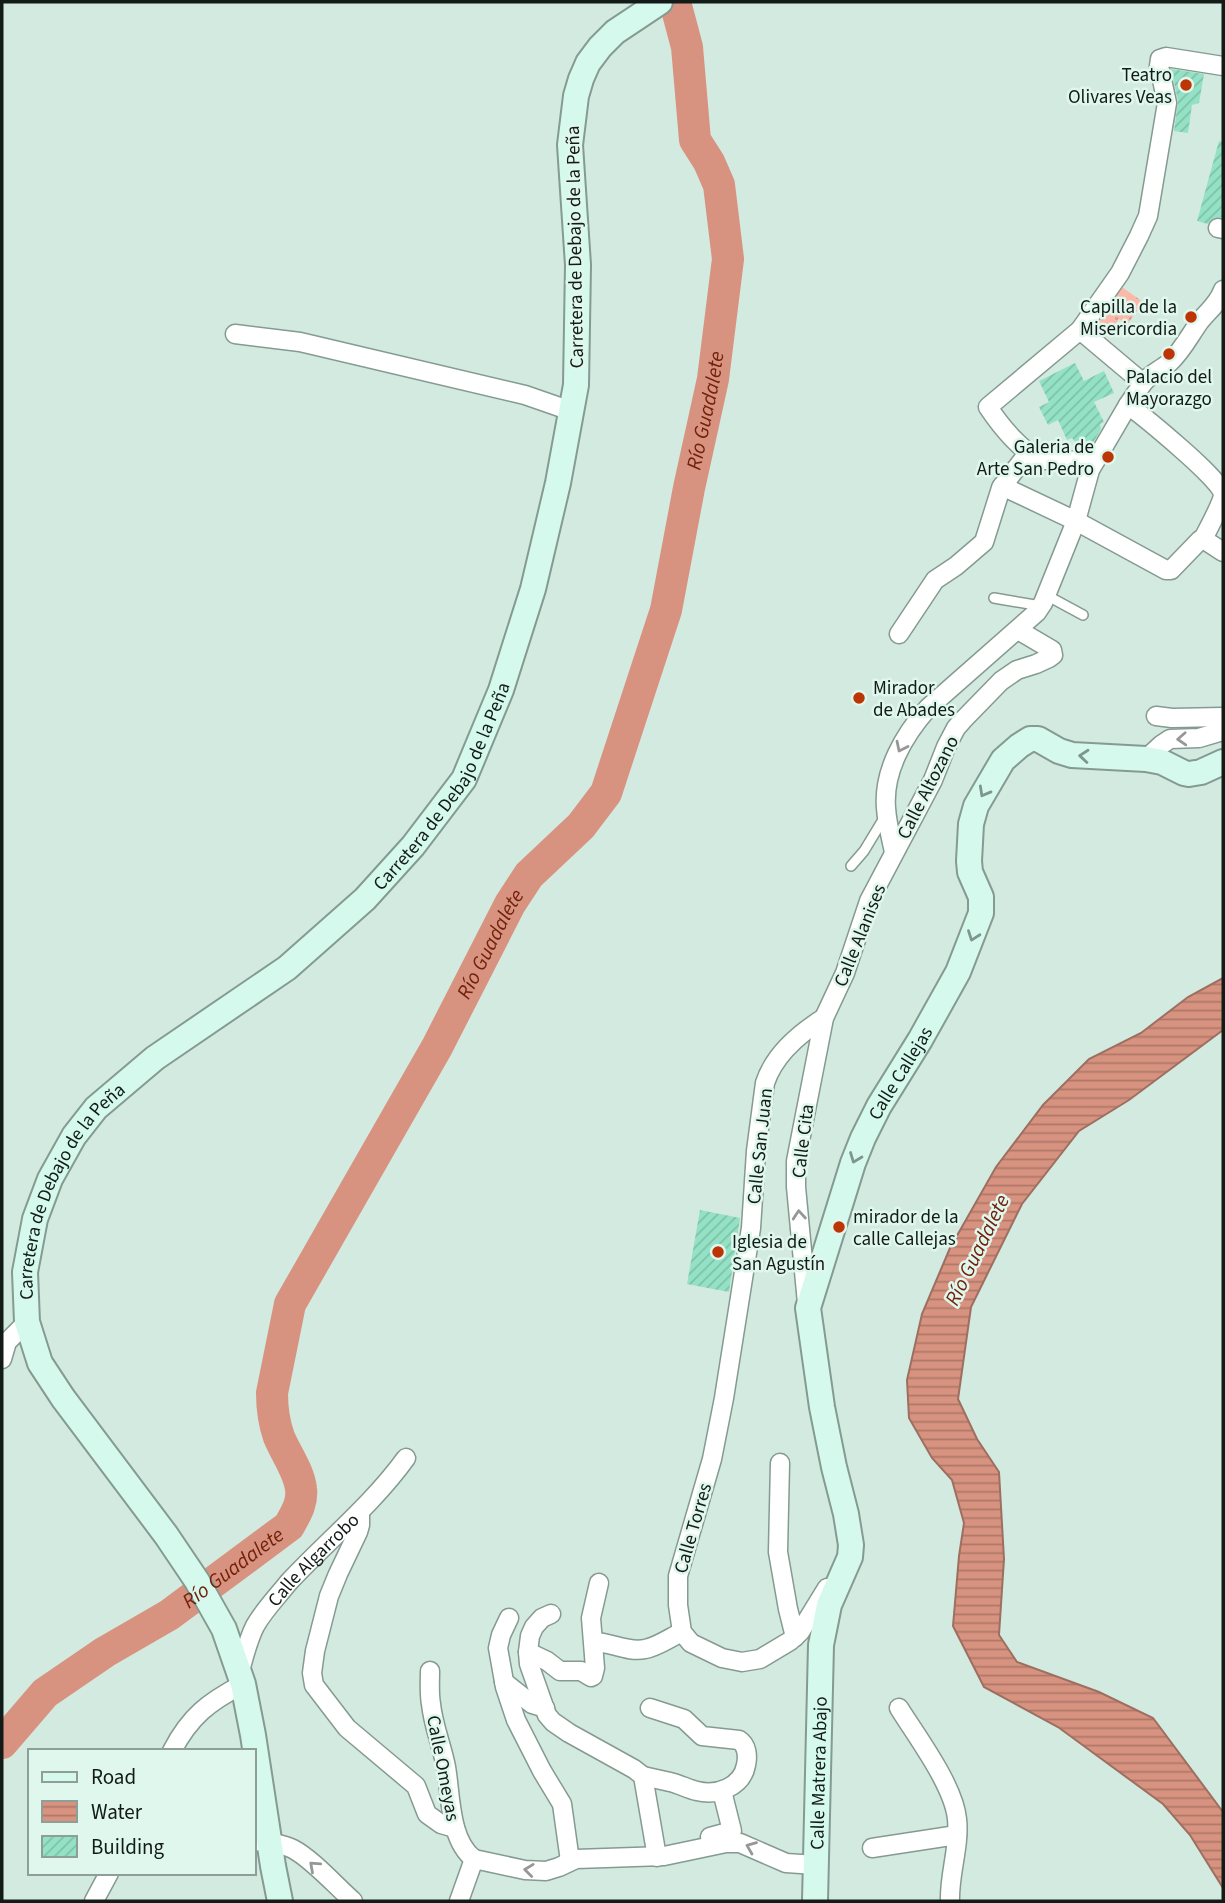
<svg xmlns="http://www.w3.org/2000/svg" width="1225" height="1903" viewBox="0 0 1225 1903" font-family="'Source Sans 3',sans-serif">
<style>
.garden{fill:url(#garden-dots)}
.water{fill:url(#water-rules);stroke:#9d6f61;stroke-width:2}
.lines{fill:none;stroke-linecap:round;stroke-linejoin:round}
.river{stroke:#d89380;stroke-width:32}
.building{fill:url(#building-hatch)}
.lane-casing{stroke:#859a91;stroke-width:12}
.street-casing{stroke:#859a91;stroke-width:21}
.secondary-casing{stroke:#859a91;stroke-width:28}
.lane{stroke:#fff;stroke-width:9}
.street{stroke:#fff;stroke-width:18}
.secondary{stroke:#d5faed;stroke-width:24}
.oneway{stroke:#959897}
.oneway2{stroke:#7e968d}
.poi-dot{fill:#bd3405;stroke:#e0f7ee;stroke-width:2.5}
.labels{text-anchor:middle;stroke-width:5;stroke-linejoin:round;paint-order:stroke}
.poi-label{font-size:19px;fill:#131b18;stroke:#e0f7ee;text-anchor:end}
.street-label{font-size:19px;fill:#131b18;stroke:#e0f7ee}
.water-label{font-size:21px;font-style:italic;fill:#72210a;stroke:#e0f7ee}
</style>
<defs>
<pattern id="garden-dots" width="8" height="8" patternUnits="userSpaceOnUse" patternTransform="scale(1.75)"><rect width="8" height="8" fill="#fcb9a7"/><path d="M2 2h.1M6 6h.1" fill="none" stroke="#d79e8f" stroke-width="1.8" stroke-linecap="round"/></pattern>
<pattern id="water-rules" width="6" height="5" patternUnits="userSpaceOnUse" patternTransform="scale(1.75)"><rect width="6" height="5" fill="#d89380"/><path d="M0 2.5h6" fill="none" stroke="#ae7768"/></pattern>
<pattern id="building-hatch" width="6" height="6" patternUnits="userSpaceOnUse" patternTransform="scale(1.75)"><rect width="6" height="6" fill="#94e2c5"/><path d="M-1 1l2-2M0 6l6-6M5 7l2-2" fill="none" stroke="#7fc1a8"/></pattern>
</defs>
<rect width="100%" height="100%" fill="#d3eae0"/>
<path class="garden" d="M1119,285L1143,302L1127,325L1119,319L1103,341L1088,329Z"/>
<path class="water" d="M1223,978V1030L1129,1100L1079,1131L1022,1204L971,1307L958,1399L977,1439L999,1472L1004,1559L999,1635L1017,1662L1099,1692L1153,1718L1223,1812V1888L1190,1835L1163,1804L1058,1727L984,1687L953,1626L959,1556L964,1523L952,1480L932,1458L909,1418L907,1380L922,1314L950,1248L996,1167L1043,1105L1089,1059L1141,1033L1188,997Z"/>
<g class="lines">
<path class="river" id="s1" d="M2,1743L45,1693L105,1652L169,1615L289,1526C295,1515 303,1503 301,1489C299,1471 286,1454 279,1437C274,1423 272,1408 272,1393L290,1304L437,1047L510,904L529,875L581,826L606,793L666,610L689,488L713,379L728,259L719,185L709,162L695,140L687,47L675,2"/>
</g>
<g class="building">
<path d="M1171,69L1204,74L1199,103L1192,105L1188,133L1174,131L1178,101Z"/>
<path d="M1219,141L1223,142V217L1214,218L1208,224L1197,221Z"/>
<path d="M1075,363L1084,381L1104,371L1114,393L1094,402L1104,422L1100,424L1101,429L1089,450L1081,449L1072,438L1067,440L1058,420L1048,425L1039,407L1049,402L1039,381Z"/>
<path d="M700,1210L740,1218L729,1292L687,1284Z"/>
</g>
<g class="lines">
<defs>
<g id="lane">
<path d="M1046,595L1083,615"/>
<path d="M994,598L1041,606"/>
<path d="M851,866L864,851L884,818"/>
</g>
<g id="street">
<path d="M1218,228L1223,229"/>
<path d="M1080,330L1143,383"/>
<path d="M235,334L300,342L525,395L571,411"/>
<path d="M1128,405C1143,416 1222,480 1223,494C1223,502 1207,531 1203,539"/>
<path d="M1095,461L1045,460C1024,456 1000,425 988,407L1080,330L1120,273L1139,236L1148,216L1167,103L1159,66L1160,59L1166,57L1223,66"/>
<path d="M1002,486L1076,521L1166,570H1171L1200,540L1203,539L1223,552"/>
<path d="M899,634L935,580L956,566L984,542L1001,488L1029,452"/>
<path d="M1156,716L1172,718L1223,717"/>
<path d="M1146,759L1161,745L1170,739L1199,738L1223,731"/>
<path d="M894,852C891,838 887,823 886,808C883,771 904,735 928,708L1037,612L1043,603L1076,521L1090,470L1128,405L1143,383C1151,373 1161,370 1170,362C1182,351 1190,335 1200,321C1209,310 1218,304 1223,290"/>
<path d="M824,1018C800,1033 774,1055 765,1083L756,1151L751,1228L724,1398L712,1459L678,1576V1605L682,1632L691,1643L722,1658L742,1662L760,1659L790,1641L800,1632L827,1588"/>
<path d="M807,1303L796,1187V1161L824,1018L845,973L869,901L933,780L946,747L956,728L963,720L1001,681L1017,670L1036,664L1049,658L1053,655L1052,650L1018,630"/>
<path d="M2,1359L7,1342L27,1322"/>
<path d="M780,1463L778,1552L788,1609L795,1637"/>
<path d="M360,1513V1525L358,1532L338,1574L329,1596L315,1651L312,1673L314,1685L347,1728L416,1786L427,1814L441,1824L455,1828"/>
<path d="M551,1614L542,1618L534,1627L530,1636L528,1652L529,1664L547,1715L553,1722L569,1733L634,1769L643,1776L657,1857"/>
<path d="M509,1618L501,1635L498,1648L505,1687L516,1720L542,1771L562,1804L570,1861"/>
<path d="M594,1642C611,1642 628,1653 645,1649C657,1647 671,1637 682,1632"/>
<path d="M528,1652L547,1661L560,1671H581L591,1677L593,1676L595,1668L591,1618L599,1583"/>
<path id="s2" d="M240,1671C244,1656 248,1640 255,1626C264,1610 277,1597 288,1583C327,1541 372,1505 406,1458"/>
<path d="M430,1671C430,1682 429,1693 431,1704C433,1725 442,1746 446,1767C451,1795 449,1840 474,1859"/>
<path d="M504,1682L532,1704L545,1708"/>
<path d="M899,1708C917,1737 954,1786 957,1819C960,1846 949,1874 950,1901"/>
<path d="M172,1751C190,1716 209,1702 243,1684"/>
<path d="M643,1776C652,1778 661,1780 670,1782C679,1784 688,1789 697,1791C717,1796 742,1787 746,1765C748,1756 747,1745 739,1740L702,1736L684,1719L650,1708"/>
<path d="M710,1837L732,1831L722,1791"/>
<path d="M254,1841C266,1842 281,1843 293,1849C312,1859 336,1886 353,1901"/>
<path d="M872,1848L957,1835"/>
<path d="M474,1859L525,1870L546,1871L559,1867L576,1859L664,1856L726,1843H740L786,1863L816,1865"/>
<path d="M94,1901L109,1873"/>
<path d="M459,1901L474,1859"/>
</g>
<g id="secondary">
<path id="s3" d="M280,1901L273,1866L253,1735L243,1684L224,1629L197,1581L166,1535L63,1398L40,1363L27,1322L25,1272L35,1219L50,1179L74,1136L96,1108L155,1058L287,968L365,899L413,846L464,779L501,690L533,589L558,483L576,385L578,265L570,145L576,96L581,79L588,63L600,47L615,32L660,2"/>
<path id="s4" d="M815,1901L821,1645L829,1605L850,1557L851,1545L846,1514L834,1467L822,1407L808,1308L853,1163L863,1138L879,1106L920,1040L958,972L981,913V897L970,872L969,861L971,824L976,806L1003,760L1019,746L1030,739H1038L1059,751L1072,755L1146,759L1162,762L1184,773L1189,774L1201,772L1223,762"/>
</g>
</defs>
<use href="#lane" class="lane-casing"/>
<use href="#street" class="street-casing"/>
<use href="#secondary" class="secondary-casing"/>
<use href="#lane" class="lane"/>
<use href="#street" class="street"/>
<use href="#secondary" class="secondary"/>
</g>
<defs><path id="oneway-chevron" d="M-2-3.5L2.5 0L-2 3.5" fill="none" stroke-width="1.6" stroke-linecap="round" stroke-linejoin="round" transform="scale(1.75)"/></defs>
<g class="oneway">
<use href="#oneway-chevron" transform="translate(1182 739) rotate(177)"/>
<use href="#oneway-chevron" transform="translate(901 747) rotate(116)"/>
<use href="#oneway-chevron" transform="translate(799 1215) rotate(-95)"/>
<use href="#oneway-chevron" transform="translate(751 1847) rotate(-158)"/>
<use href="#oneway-chevron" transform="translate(314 1866) rotate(-138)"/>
<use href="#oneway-chevron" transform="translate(529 1870) rotate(-173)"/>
</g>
<g class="oneway2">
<use href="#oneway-chevron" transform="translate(1084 756) rotate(-175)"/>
<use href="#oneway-chevron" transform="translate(984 792) rotate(119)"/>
<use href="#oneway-chevron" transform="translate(973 936) rotate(110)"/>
<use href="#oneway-chevron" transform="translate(855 1158) rotate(111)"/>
</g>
<g class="poi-dot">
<circle cx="1186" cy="85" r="7"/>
<circle cx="1191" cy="317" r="7"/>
<circle cx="1169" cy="354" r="7"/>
<circle cx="1108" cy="457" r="7"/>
<circle cx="859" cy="698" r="7"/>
<circle cx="839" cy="1227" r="7"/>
<circle cx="718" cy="1252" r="7"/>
</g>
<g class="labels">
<g class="poi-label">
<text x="1172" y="81">Teatro<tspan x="1172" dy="22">Olivares Veas</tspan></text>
<text x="1177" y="313">Capilla de la<tspan x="1177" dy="22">Misericordia</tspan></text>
<text x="1169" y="383" text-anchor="middle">Palacio del<tspan x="1169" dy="22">Mayorazgo</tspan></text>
<text x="1094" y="453">Galeria de<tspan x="1094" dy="22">Arte San Pedro</tspan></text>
<text x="873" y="694" text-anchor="start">Mirador<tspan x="873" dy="22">de Abades</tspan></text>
<text x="853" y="1223" text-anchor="start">mirador de la<tspan x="853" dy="22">calle Callejas</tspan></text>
<text x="732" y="1248" text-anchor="start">Iglesia de<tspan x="732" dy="22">San Agustín</tspan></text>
</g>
<g class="street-label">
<text transform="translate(574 247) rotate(-91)" y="7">Carretera de Debajo de la Peña</text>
<text dy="7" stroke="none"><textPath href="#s3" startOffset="1356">Carretera de Debajo de la Peña</textPath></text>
<text transform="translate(927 787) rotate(-63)" y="7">Calle Altozano</text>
<text transform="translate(859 935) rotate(-68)" y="7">Calle Alanises</text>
<text dy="7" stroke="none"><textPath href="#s4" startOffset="856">Calle Callejas</textPath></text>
<text transform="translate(802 1141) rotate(-83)" y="7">Calle Cita</text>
<text transform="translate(759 1146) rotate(-84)" y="7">Calle San Juan</text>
<text dy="7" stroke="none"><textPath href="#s3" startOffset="789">Carretera de Debajo de la Peña</textPath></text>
<text transform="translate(692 1528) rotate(-74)" y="7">Calle Torres</text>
<text dy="7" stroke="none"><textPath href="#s2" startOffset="136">Calle Algarrobo</textPath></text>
<text transform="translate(444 1768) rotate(79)" y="7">Calle Omeyas</text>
<text dy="7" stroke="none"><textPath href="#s4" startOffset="128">Calle Matrera Abajo</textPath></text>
</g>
<g class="water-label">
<text dy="7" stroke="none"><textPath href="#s1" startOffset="1594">Río Guadalete</textPath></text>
<text dy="7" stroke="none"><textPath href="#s1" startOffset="1006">Río Guadalete</textPath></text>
<text transform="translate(977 1250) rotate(-64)" y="7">Río Guadalete</text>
<text dy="7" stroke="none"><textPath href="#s1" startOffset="292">Río Guadalete</textPath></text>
</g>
</g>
<rect width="1225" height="1903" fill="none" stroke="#131b18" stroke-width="7"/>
<rect x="28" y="1749" width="228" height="126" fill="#e0f7ee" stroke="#8e9f98" stroke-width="2"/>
<rect x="42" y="1772" width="35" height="10" fill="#d5faed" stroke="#8e9f98" stroke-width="2"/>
<text x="91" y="1784" font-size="21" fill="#131b18">Road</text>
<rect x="42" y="1801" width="35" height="21" fill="url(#water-rules)" stroke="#8e9f98" stroke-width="2"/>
<text x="91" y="1819" font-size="21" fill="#131b18">Water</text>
<rect x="42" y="1836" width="35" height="21" fill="url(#building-hatch)" stroke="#8e9f98" stroke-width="2"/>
<text x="91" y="1854" font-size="21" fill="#131b18">Building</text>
</svg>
